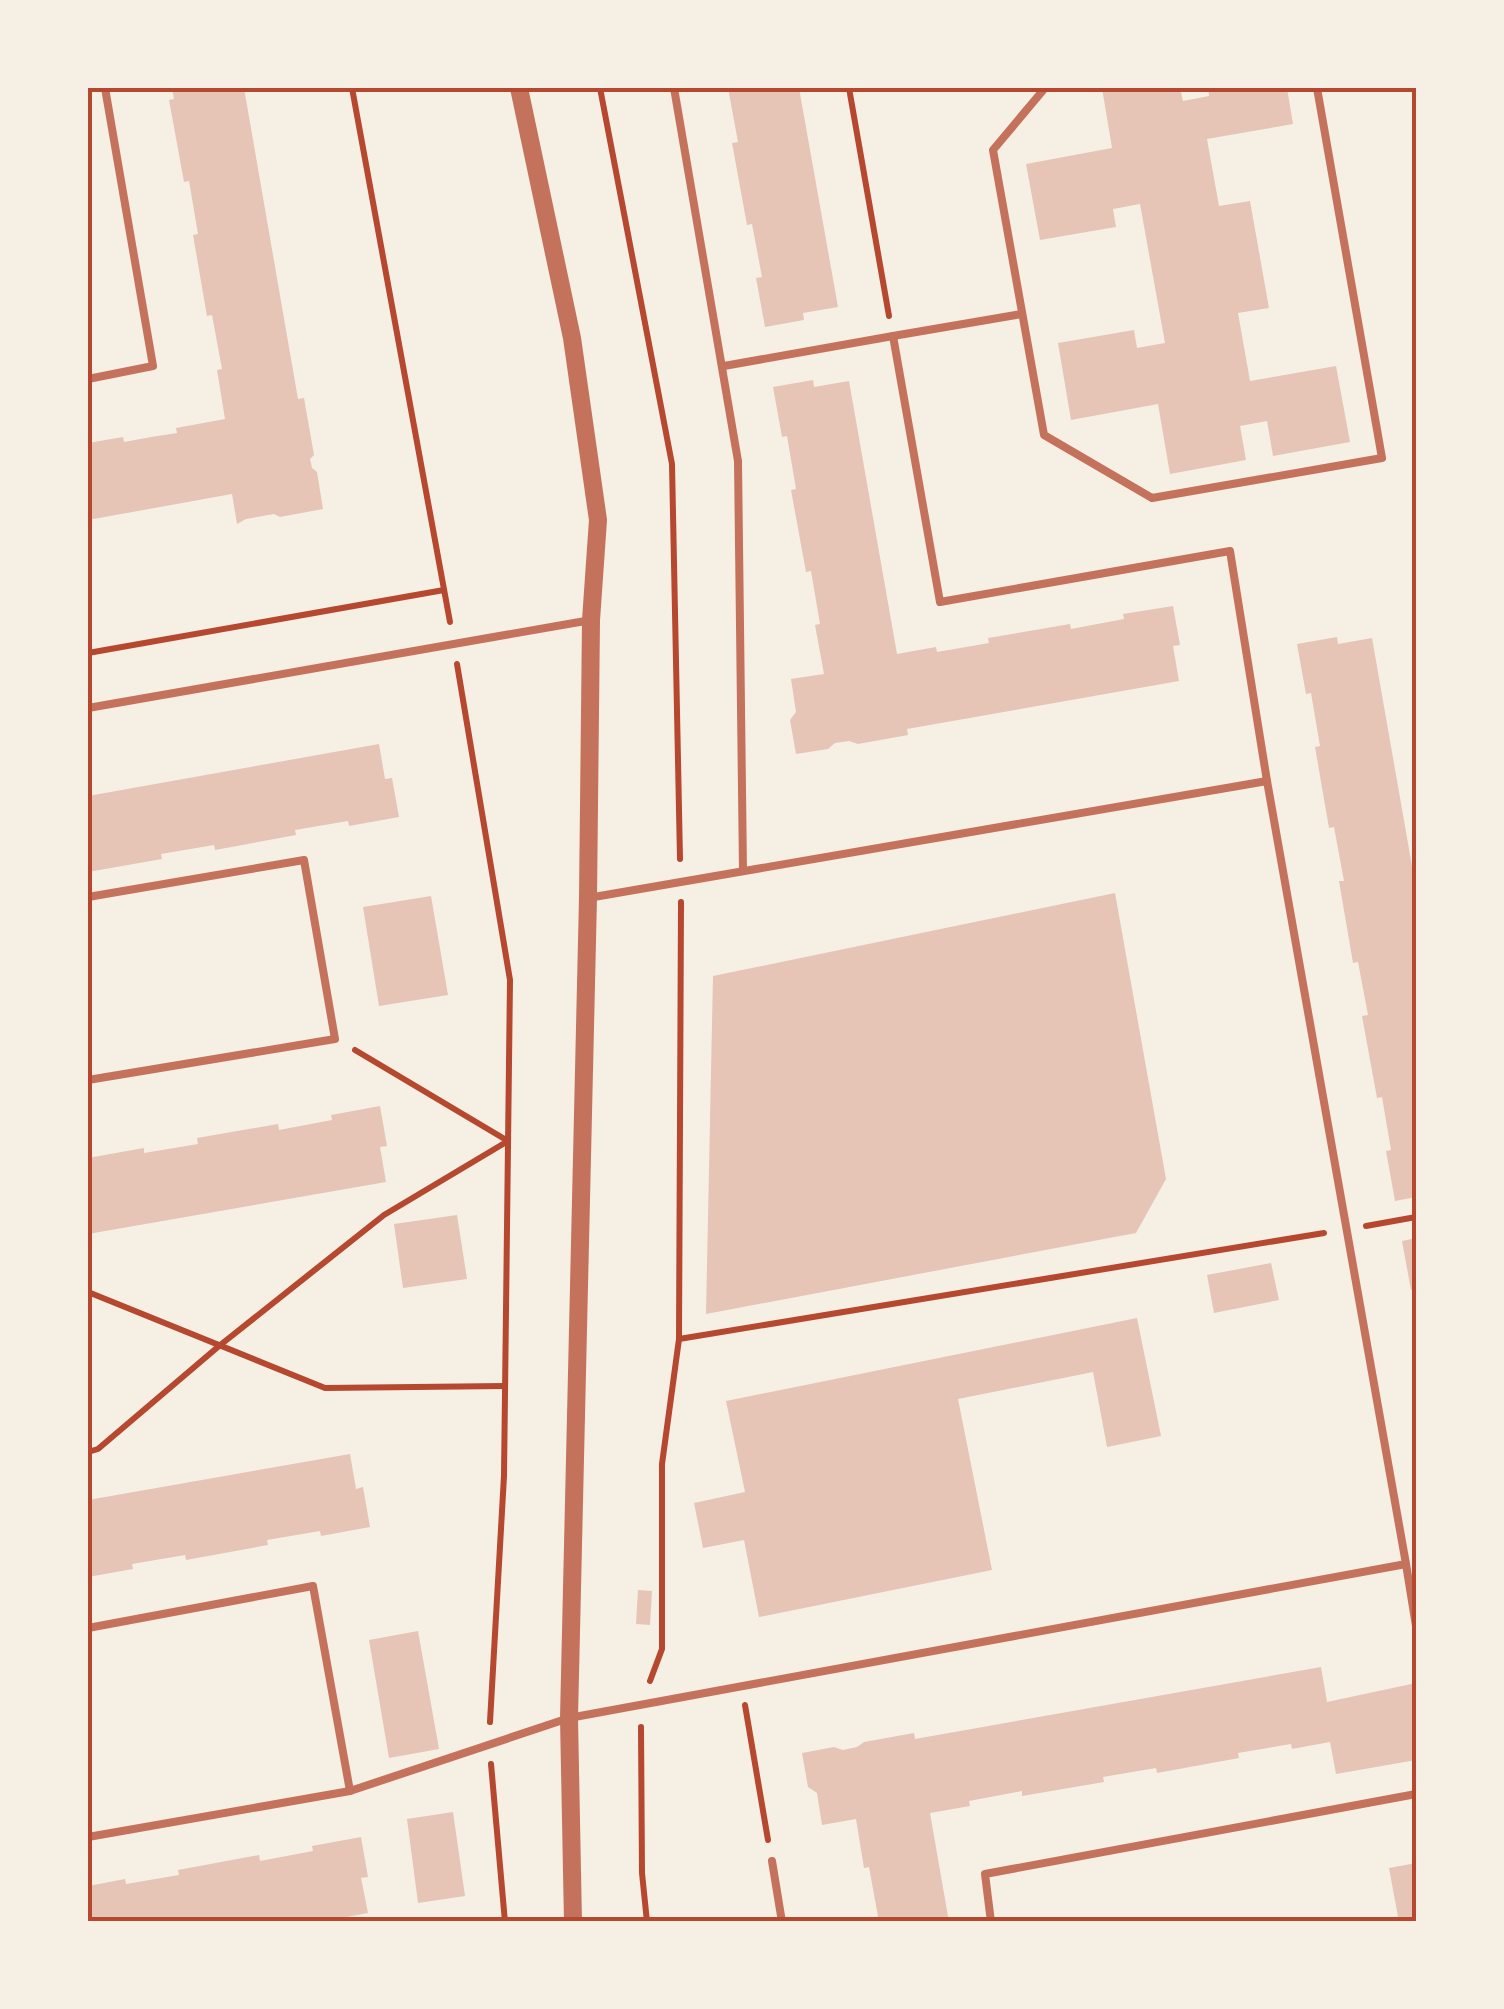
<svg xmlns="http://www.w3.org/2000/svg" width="1504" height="2009" viewBox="0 0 1504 2009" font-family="Roboto,sans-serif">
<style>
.building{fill:#e6c5b7}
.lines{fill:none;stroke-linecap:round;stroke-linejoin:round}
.path{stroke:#b5482f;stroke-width:6}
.service{stroke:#c5725c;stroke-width:8}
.tertiary{stroke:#c5725c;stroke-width:18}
.neatline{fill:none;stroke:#b5482f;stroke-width:4}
</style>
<rect width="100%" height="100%" fill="#f6efe4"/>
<g class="building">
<path d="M172,88H244L298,399L304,398L314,455L310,459L312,468L317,472L323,509L280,517L274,514L246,519L237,524L232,494L88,520V443L123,437L124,442L151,437L177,433L176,428L225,419L217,370L222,369L212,315L207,316L193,235L198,234L189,181L184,182L169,100L174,99Z"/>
<path d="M728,88H799L838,307L803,313L804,320L765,327L756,278L762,277L752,224L747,225L732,143L738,142Z"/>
<path d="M1102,88H1180L1183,101L1209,96L1208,88H1287L1293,124L1207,139L1219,206L1250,201L1269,308L1238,313L1250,381L1336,366L1350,442L1273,456L1267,421L1240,426L1246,460L1170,474L1158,404L1071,420L1058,343L1134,330L1137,348L1165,343L1140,204L1113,209L1116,227L1040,240L1026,164L1112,148Z"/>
<path d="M813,380L814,387L849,381L897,654L936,647L937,652L989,643L988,638L1070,624L1071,629L1124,619L1123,614L1173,606L1180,645L1173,646L1179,681L907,729L908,735L858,744L849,741L835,743L828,749L796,754L790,720L796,712L791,679L824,674L815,625L820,624L811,571L806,572L791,490L796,489L787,436L782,437L773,387Z"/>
<path d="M1337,637L1338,644L1372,638L1416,889V1197L1395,1201L1386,1151L1391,1150L1382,1097L1377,1098L1362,1016L1368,1015L1358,962L1353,963L1339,881H1344L1334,827L1329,828L1315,747L1320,746L1311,693L1306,694L1297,644Z"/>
<path d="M379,744L385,779L392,778L399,817L349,826L348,821L295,830L296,835L215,850L214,845L161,854L162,859L88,872V796Z"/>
<path d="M1115,893L1166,1179L1136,1233L706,1314L713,976Z"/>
<path d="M431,896L448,995L379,1006L363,907Z"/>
<path d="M380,1106L387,1146L380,1147L386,1182L88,1234V1158L144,1148V1153L198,1144L197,1138L278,1124L279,1130L332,1120L331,1115Z"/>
<path d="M457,1215L467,1279L403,1288L394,1224Z"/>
<path d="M1416,1238V1289L1411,1290L1402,1241Z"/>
<path d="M1271,1263L1279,1300L1214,1313L1207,1275Z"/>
<path d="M1137,1318L1161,1436L1107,1447L1093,1372L958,1399L992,1570L759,1617L744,1540L703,1548L694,1503L745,1492L726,1401Z"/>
<path d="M350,1454L356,1489L363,1487L370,1527L321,1536L320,1531L267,1540L268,1545L186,1560L185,1555L132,1564L133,1569L88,1577V1500Z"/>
<path d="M638,1590L652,1591L650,1625L636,1624Z"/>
<path d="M418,1631L439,1749L389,1758L369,1640Z"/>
<path d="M1321,1667L1327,1702L1416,1683V1760L1336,1774L1330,1742L1292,1749L1291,1744L1238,1753L1239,1758L1157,1773L1156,1768L1103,1777L1104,1782L1022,1796V1791L969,1801L970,1806L930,1813L949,1922H879L869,1867L864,1868L856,1819L822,1825L817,1793L808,1787L802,1753L834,1747L843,1750L857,1747L864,1742L914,1733L915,1739Z"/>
<path d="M453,1812L465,1896L418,1903L407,1819Z"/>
<path d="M361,1837L368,1877L361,1878L368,1913L320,1922H88V1886L125,1879L126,1884L179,1875L178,1870L259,1855L260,1861L313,1851L312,1846Z"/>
<path d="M1416,1863V1922H1399L1389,1868Z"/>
</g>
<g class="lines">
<g class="path">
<path d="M352,88L450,622"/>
<path d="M600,88L672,464L680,859"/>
<path d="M849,88L889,316"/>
<path d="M88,653L444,590"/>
<path d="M457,664L510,980L504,1476L490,1722"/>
<path d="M1366,1226L1416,1217"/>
<path d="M88,1292L325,1388L505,1386"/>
<path d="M679,1339L1324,1233"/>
<path d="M88,1452L98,1449L219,1346L384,1215L508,1141L355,1050"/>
<path d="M650,1681L662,1649V1464L679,1339L681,902"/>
<path d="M745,1705L768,1840"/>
<path d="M641,1727L642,1873L647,1922"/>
<path d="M491,1764L505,1922"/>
</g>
<g class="service">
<path d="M674,88L738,461L743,871"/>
<path d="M1045,88L993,150L1044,435L1152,498L1382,458L1317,88"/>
<path d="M893,336L1022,314"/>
<path d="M724,366L893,336L940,602L1230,551L1267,781"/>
<path d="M88,379L153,366L105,88"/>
<path d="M88,708L591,620"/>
<path d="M88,897L304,860L335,1039L88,1080"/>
<path d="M1406,1564L1416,1626"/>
<path d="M88,1628L313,1586L350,1791"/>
<path d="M88,1837L350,1791L569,1718L1406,1564L1267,781L588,898"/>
<path d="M772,1861L782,1922"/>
<path d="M991,1922L985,1874L1416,1794"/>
</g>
<path class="tertiary" d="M519,88L572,338L598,520L591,620L588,898L569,1718L573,1922"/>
</g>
<rect width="1504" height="2009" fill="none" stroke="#f6efe4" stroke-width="180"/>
<rect x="90" y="90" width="1324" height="1829" class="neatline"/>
</svg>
